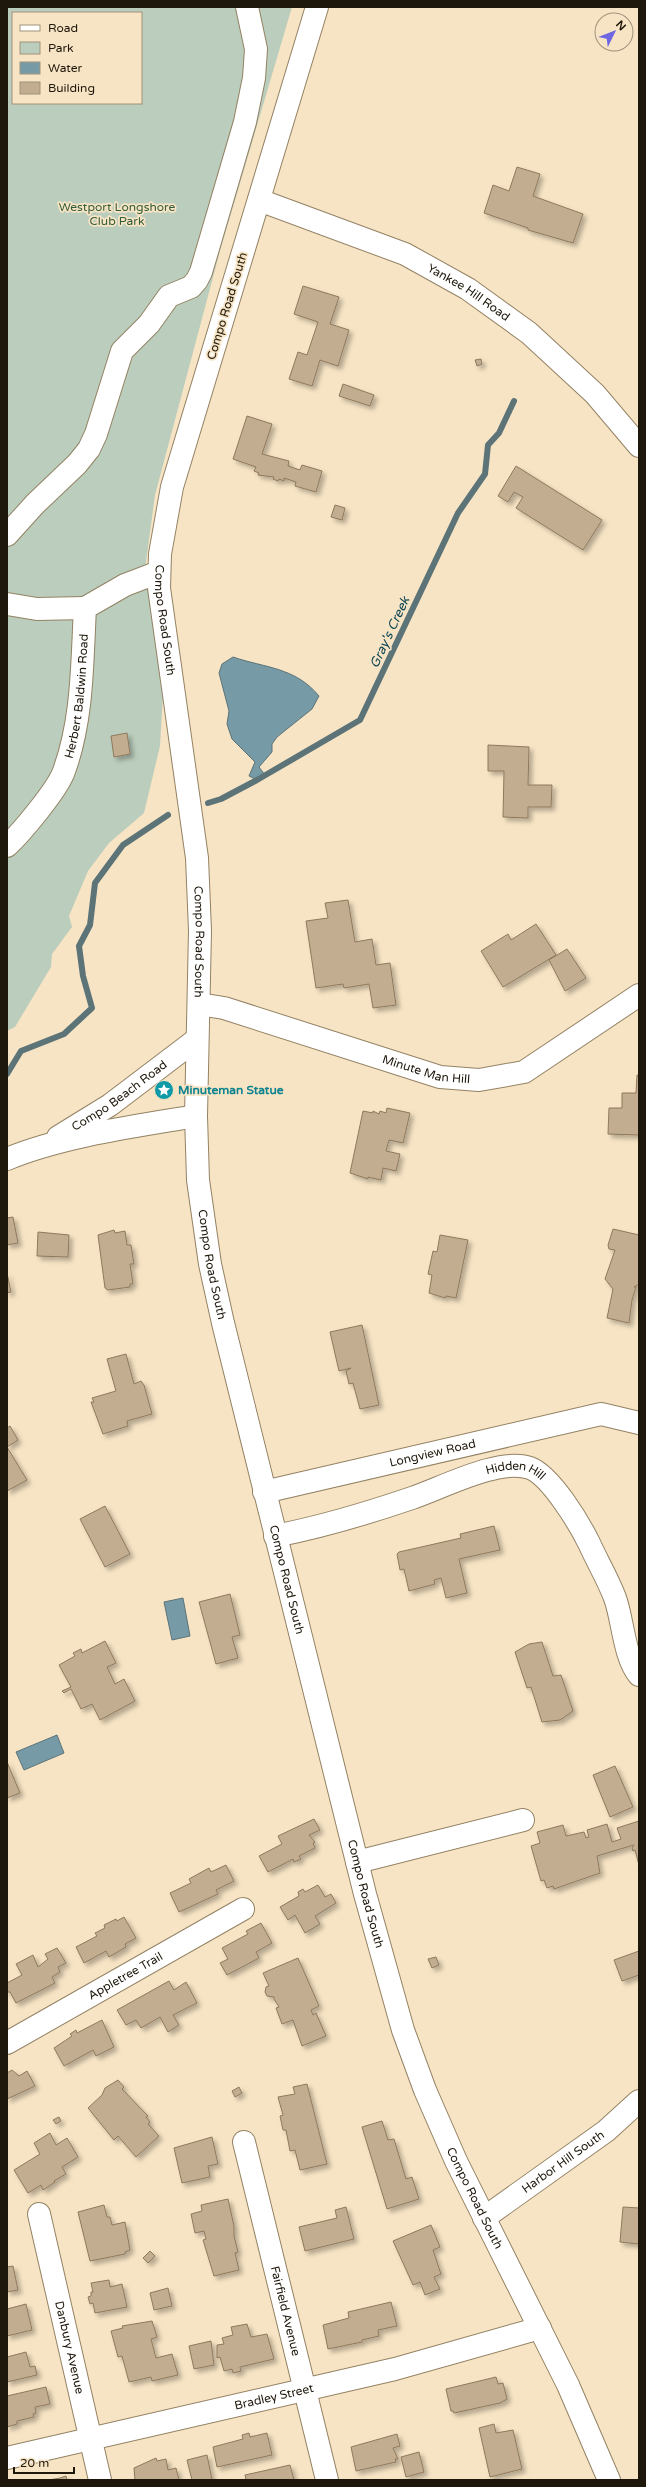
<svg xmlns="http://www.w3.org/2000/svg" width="646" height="2487" viewBox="0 0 646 2487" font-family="'Varela Round',sans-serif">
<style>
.green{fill:#bbcdbc;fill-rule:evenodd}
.water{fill:#769ba7;stroke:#5c7378}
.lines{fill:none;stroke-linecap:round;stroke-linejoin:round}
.stream{stroke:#5c7378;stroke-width:6}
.building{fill:#c3ad90;stroke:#8e795d;filter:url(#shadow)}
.minor-casing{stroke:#938264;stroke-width:24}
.minor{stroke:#fff;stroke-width:22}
.labels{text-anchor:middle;stroke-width:3.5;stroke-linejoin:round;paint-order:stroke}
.park-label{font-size:12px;fill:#325c38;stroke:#f7e4c4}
.street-label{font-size:12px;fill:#1e170b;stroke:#f7e4c4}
.culture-label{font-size:12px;font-weight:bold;fill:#0d838f;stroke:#f7e4c4;text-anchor:start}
.water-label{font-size:13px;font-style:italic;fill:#0e4654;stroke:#f7e4c4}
</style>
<defs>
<filter id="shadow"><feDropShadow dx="3.5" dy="3.5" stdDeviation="2" flood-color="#0004"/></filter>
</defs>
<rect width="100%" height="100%" fill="#f7e4c4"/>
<path class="green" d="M7,7H292L220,251L155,495L146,562L163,694L160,746L144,813L109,843L88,871L69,916L72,927L52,954L51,967L15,1027L7,1031ZM13,13H141V103H13Z"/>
<g class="water">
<path d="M233,657C265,668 295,667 319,696L312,709L277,737L272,744V752L259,767L265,775L257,780L249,776L255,762L232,739L227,724L229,711L219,673L222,664Z"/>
<path d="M183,1598L190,1636L172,1640L164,1602Z"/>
<path d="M57,1735L64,1753L24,1770L16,1752Z"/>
</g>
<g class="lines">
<g class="stream">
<path d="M208,803L221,799L257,780L360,720L458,513L485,474L488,445L499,433L514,401"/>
<path d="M7,1074L21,1051L64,1034L92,1008L83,976L79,946L90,925L95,883L123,845L168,815"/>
</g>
</g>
<g class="building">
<path d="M517,167L540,174L533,196L583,214L573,243L528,230V228L484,213L493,185L509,191Z"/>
<path d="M303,286L339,297L330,324L349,330L338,366L320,360L312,386L289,379L298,352L307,355L318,322L294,314Z"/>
<path d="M481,359L482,364L477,366L475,360Z"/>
<path d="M343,384L374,395L370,406L339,396Z"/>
<path d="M247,416L272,424L262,454L289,461L288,466L300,470L302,465L322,471L316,492L295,486L296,482L284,478V481L279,479L278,481L273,479L274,477L258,475L259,473L254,471L256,467L233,459Z"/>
<path d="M516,466L602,520L583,550L516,508L523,497L514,492L508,502L498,496Z"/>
<path d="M335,505L345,508L342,520L331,517Z"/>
<path d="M127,733L130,754L114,757L111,736Z"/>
<path d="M488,745L529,747L528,785H552L551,807H528V818L503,817L504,771H488Z"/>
<path d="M348,900L355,942L372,939L376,965L390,963L396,1005L373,1008L369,984L344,988L343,984L316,988L306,921L328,918L325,903Z"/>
<path d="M536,924L556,955L503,987L481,951L508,934L511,940Z"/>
<path d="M567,949L586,978L565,991L549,960Z"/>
<path d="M637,1075H639V1135L608,1134L609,1108H622V1093H636Z"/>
<path d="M387,1108L410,1113L403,1143L389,1140L386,1151L400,1154L396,1171L383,1168L381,1180L368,1177V1179L350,1173L363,1111L373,1113V1111L379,1114L380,1111L386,1113Z"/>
<path d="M13,1217L18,1243L7,1245V1218Z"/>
<path d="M613,1229L639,1235V1284L634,1287H636L632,1300L629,1323L607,1318L613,1289L605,1279L615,1250L609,1249L608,1245Z"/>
<path d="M114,1230L115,1233L125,1231L127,1245H131L134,1264H130L133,1284H130V1287L108,1290L105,1288L98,1235Z"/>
<path d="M38,1232L69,1235L68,1257L37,1256Z"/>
<path d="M440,1235L468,1240L456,1298L446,1296L445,1298L429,1293L432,1275L428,1274L433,1251L437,1252Z"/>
<path d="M7,1273L11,1292L7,1293Z"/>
<path d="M362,1325L379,1405L360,1409L353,1383L349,1384L346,1371L351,1368L339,1371L330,1332Z"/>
<path d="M126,1354L134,1384L141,1381L144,1385L152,1414L127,1421L128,1426L103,1434L91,1402H94L92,1398L116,1391L107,1359Z"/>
<path d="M10,1426L18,1440L7,1447L27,1480L7,1491V1428Z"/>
<path d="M105,1506L130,1554L105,1567L80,1519Z"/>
<path d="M494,1526L500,1550L459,1559L467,1593L446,1598L441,1578L434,1580L435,1584L409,1591L404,1569L400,1570L397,1554L399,1552L461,1538L460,1534Z"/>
<path d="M230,1594L240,1635L232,1637L238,1658L216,1664L199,1602Z"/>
<path d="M105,1641L116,1663L107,1667L115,1684L124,1679L135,1701L100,1720L92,1704L81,1709L71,1689L64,1693L62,1691L71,1687L59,1665L75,1656L73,1653L81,1649L82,1653Z"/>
<path d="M542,1642L553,1676L561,1675L573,1711L560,1720L542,1722L531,1687L527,1688L515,1652L529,1644Z"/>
<path d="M7,1762L20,1793L7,1798Z"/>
<path d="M615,1766L633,1807L610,1817L593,1775Z"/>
<path d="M314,1819L320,1830L309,1835L315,1842L313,1843L315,1848L299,1856L301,1859L294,1862L293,1859L268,1872L259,1856L282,1844L278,1836Z"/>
<path d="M639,1821V1865L635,1850L633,1851L632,1848L634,1845L597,1856L600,1873L554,1889L553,1886L547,1888L544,1880L541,1881L531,1846L540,1843L537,1832L563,1825L566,1836L584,1832L586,1838L589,1837L587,1830L607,1824L612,1842L621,1839L617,1828Z"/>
<path d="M226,1865L234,1881L216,1890L218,1894L179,1912L170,1893L191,1883L189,1879L209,1868L211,1872Z"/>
<path d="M318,1885L325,1897L331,1894L336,1903L315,1916L320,1924L305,1933L295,1915L288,1920L280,1907L299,1896L298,1892L303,1889L305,1892Z"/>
<path d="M124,1917L136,1938L125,1944L126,1947L109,1957L106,1951L84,1963L76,1947L97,1936L95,1933L105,1928L104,1925L116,1919L117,1921Z"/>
<path d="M261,1923L272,1943L256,1952L259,1958L227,1975L220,1963L228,1959L222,1948L248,1934L246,1931Z"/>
<path d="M57,1948L66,1963L58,1967L60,1972L52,1977L55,1983L16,2003L10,1992H7V1983L22,1975L16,1964L33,1955L38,1967L48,1959L45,1954Z"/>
<path d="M639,1951V1975L622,1981L614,1960Z"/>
<path d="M436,1957L439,1965L432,1968L428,1959Z"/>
<path d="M298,1958L319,2006L311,2010L313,2015L316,2013L326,2036L302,2046L293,2020L282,2024L276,2008L279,2007L274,1999V1997L267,1996L265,1992L266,1987L269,1986L263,1973Z"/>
<path d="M169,1981L174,1990L186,1982L197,2003L173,2015L179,2025L168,2032L160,2017L141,2028L136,2020L126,2025L117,2010Z"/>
<path d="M102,2020L114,2047L96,2056L93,2050L64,2066L54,2048L72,2036L70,2034L76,2030L77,2033Z"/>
<path d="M12,2070L19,2076L27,2071L35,2086L7,2099V2073Z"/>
<path d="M118,2080L124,2087L122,2089L148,2116L146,2117L150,2122L148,2124L159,2136L136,2157L118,2136L114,2140L88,2108L102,2095L105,2088Z"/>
<path d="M307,2084L327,2164L300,2170L295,2150L290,2151L286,2130H283L280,2116L283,2115L278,2097L295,2094L293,2087Z"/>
<path d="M239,2087L242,2093L235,2097L232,2091Z"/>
<path d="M59,2117L61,2121L56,2124L53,2120Z"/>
<path d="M382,2121L388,2140L394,2139L406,2179L412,2177L419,2199L387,2209L362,2127Z"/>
<path d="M50,2133L56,2145L67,2138L78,2157L62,2167L66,2174L54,2181L55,2182L43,2190L41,2185L28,2193L14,2170L40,2154L34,2143Z"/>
<path d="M212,2137L218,2164L208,2166L210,2177L182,2183L174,2148Z"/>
<path d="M228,2199L234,2226V2236L238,2252L235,2253L239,2270L214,2276L203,2240L206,2239L204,2231L195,2233L191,2214L202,2211L201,2205Z"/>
<path d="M104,2205L107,2217H110L112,2225L125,2222L130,2250L125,2252V2254L90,2261L78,2212Z"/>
<path d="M346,2207L354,2239L305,2251L299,2227L337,2218L335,2210Z"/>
<path d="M623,2207L639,2208V2244L620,2242Z"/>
<path d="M431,2225L440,2247L433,2250L441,2274L434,2277L440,2289L425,2295L420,2282L413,2285L393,2241Z"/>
<path d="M150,2251L155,2256L148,2263L143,2258Z"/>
<path d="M13,2266L18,2290L7,2292V2267Z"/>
<path d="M109,2280L110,2287L122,2284L127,2307L95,2313L93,2303L90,2304L88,2297L91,2296V2292H93L91,2283Z"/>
<path d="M168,2288L172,2306L154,2310L150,2293Z"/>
<path d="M391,2302L397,2326L378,2330L379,2336L362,2340V2342L328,2349L323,2325L349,2318L348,2312Z"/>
<path d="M26,2304L32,2330L7,2336V2309Z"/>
<path d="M152,2321L157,2337L151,2339L156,2358L172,2354L178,2375L152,2381L151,2377L129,2382L122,2356L118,2357L111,2331L123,2328L122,2326Z"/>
<path d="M247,2324L251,2337L267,2334L274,2359L240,2367L241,2371L233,2373L232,2369L224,2371L220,2357L217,2358V2345L224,2344L222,2338L233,2335L231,2327Z"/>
<path d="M211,2341L214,2365L194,2369L189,2346Z"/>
<path d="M26,2352L30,2367L35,2366L37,2375L7,2382V2357Z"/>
<path d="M496,2377L498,2384L503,2383L507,2399L500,2403L454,2413L453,2411H451L446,2389Z"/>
<path d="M46,2387L50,2404L35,2407L36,2413L33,2414L34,2417L17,2421V2424L7,2427V2396Z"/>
<path d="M494,2424L496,2433L513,2430L522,2469L490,2477L479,2428Z"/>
<path d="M249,2433L250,2437L267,2433L272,2455L217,2467L213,2447L243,2439L242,2435Z"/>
<path d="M397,2434L400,2446L393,2448L398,2459H395L396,2462L356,2471L351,2447Z"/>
<path d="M419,2452L424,2472L406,2477L401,2457Z"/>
<path d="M207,2455L212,2480H192L187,2460Z"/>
<path d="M156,2458L157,2461L166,2459L168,2470L176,2468L179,2480H135L134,2468Z"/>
<path d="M290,2465L294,2480H246L245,2475Z"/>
<path d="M66,2476L67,2480H49L60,2478Z"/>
</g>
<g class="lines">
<defs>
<g id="minor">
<path id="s1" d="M317,7L172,487L160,554L159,588L197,858L200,931L196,1116L198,1180L210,1264L223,1323L365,1894L403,2030L425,2090L456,2161L568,2385L609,2480"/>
<path id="s2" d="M259,200L405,254L468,289L529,333L595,394L639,446"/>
<path d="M7,535L35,504L77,464L89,449L96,434L122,351L149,324L169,296L191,287L197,280L201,272L245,122L254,78L256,49L247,7"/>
<path d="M7,604L37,609L85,608"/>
<path id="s3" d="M7,846C21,833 58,789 64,771C83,719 82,662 85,608L125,585L159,572"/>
<path id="s4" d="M199,1004L224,1008L440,1077L479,1080L524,1072L639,995"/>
<path id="s5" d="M58,1137L110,1105L197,1039"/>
<path d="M7,1159C62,1136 137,1126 196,1116"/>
<path id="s6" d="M264,1492L601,1414L639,1423"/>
<path id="s7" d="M275,1536C321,1527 368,1513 412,1498C442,1488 500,1457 530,1468C551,1476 579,1523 589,1543C597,1561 608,1579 615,1598C623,1620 624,1657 639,1675"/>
<path d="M357,1862L523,1820"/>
<path id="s8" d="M7,2043L243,1909"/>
<path id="s9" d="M244,2142L327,2480"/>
<path id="s10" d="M39,2214L100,2480"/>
<path id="s11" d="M484,2218L606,2131L639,2101"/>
<path id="s12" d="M7,2458L395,2369L540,2328"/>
</g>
</defs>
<use href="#minor" class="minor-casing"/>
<use href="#minor" class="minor"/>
</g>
<defs>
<symbol id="sight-disc" viewBox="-11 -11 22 22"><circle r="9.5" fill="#0f9aa8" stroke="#f7e4c4"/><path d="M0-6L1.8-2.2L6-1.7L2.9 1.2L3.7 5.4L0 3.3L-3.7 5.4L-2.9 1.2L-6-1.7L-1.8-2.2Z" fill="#fff"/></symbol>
</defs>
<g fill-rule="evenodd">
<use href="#sight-disc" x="153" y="1079" width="22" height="22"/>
</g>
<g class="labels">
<g class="park-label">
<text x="117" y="211">Westport Longshore<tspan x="117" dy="14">Club Park</tspan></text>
</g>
<g class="street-label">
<text dy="4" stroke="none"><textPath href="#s2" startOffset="230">Yankee Hill Road</textPath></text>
<text transform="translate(227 306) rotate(-73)" y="4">Compo Road South</text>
<text dy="4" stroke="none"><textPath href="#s1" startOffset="636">Compo Road South</textPath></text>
<text dy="4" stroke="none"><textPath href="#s3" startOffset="171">Herbert Baldwin Road</textPath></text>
<text dy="4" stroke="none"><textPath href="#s1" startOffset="960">Compo Road South</textPath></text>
<text dy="4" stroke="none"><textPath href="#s4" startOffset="237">Minute Man Hill</textPath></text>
<text dy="4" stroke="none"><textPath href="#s5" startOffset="74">Compo Beach Road</textPath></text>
<text dy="4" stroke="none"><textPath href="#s1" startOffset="1284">Compo Road South</textPath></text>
<text dy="4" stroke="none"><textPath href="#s6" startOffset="173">Longview Road</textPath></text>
<text dy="4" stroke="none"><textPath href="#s7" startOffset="252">Hidden Hill</textPath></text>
<text dy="4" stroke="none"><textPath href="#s1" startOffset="1608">Compo Road South</textPath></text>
<text dy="4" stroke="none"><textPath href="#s1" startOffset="1932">Compo Road South</textPath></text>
<text dy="4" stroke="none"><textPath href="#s8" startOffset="136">Appletree Trail</textPath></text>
<text dy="4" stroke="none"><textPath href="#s11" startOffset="97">Harbor Hill South</textPath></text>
<text dy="4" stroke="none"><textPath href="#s1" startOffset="2256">Compo Road South</textPath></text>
<text dy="4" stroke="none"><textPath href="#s9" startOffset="174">Fairfield Avenue</textPath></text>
<text dy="4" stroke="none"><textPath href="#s10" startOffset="137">Danbury Avenue</textPath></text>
<text dy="4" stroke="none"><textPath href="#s12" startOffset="274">Bradley Street</textPath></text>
</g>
<g class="culture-label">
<text x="178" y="1094">Minuteman Statue</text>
</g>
<g class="water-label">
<text transform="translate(389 632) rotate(-65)" y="5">Gray's Creek</text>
</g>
</g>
<rect width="646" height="2487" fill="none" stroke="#1e170b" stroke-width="16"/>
<rect x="12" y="12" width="130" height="92" fill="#f7e4c4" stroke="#a0927a"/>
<rect x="20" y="25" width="20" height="6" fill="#ffffff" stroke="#a0927a"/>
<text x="48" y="32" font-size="12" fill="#1e170b">Road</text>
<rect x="20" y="42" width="20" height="12" fill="#bbcdbc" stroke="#a0927a"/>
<text x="48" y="52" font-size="12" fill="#1e170b">Park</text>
<rect x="20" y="62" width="20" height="12" fill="#769ba7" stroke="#a0927a"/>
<text x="48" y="72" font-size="12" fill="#1e170b">Water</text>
<rect x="20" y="82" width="20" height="12" fill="#c3ad90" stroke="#a0927a"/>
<text x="48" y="92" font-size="12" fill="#1e170b">Building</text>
<g transform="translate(614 32) rotate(47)"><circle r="19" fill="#f7e4c4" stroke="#a0927a"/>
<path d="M0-3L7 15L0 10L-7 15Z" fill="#6f67e2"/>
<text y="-6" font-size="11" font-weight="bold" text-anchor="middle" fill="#1e170b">N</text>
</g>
<path d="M14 2467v6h60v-6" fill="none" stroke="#1e170b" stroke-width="2"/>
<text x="20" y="2467" font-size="12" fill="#1e170b" stroke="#f7e4c4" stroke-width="3" paint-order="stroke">20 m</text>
</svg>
